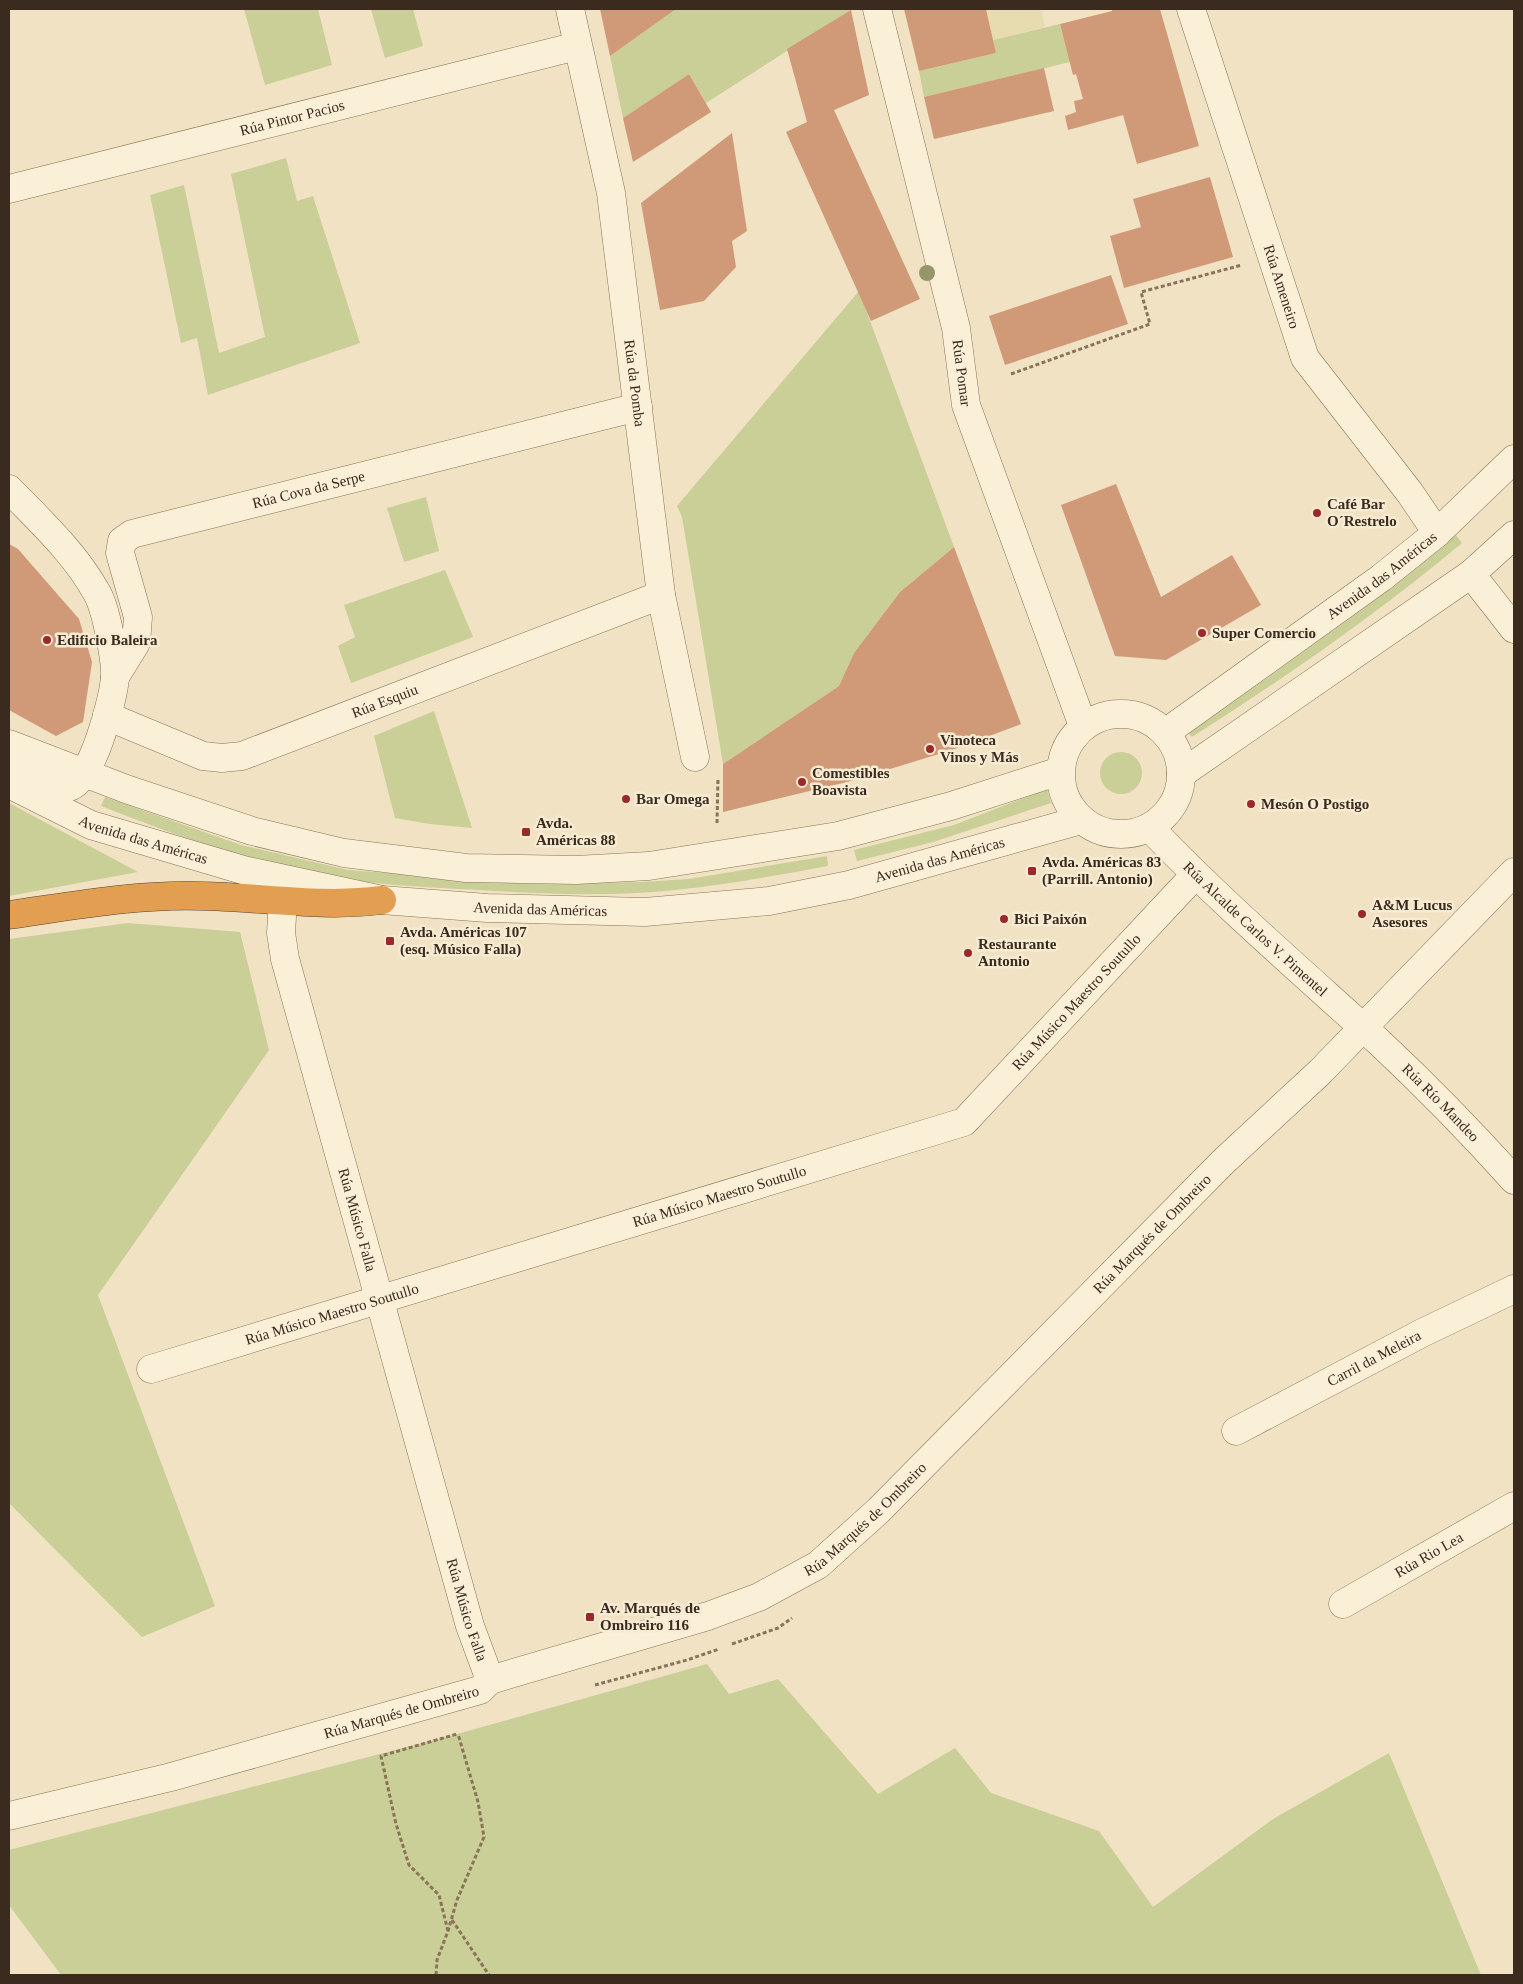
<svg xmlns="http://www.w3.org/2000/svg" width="1523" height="1984" viewBox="0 0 1523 1984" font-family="'Times New Roman',serif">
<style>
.farmland{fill:#e6dcb0}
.green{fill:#c9cf97}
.building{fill:#d09a78}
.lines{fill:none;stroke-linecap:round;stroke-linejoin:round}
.minor-casing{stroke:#8b7359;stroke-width:29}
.highway-casing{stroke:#59412d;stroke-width:29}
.path{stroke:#8b7359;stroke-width:3;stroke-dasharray:4 2.5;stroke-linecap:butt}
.minor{stroke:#faefd7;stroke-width:28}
.highway{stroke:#e29f51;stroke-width:28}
.tree{fill:#96966b}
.poi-dot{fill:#9d272a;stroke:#f7ecd3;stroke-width:2}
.labels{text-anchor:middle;stroke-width:5;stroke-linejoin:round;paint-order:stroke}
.street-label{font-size:15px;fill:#3a2b1e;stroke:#f7ecd3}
.poi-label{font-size:15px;font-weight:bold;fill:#3a2b1e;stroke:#f7ecd3;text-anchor:start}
</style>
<rect width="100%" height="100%" fill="#f0e2c3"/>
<path class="farmland" d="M986,9H1041L1045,27L993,40Z"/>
<g class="green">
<path d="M244,9H318L332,65L265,85Z"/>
<path d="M371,9H413L423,46L385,58Z"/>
<path d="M676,9H851V10L706,103L689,74L623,118L610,56Z"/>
<path d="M1060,24L1070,62L924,97L919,71L996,53L993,40Z"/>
<path d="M286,158L297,201L313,196L360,343L208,395L197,338L181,343L150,195L184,185L219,353L265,337L231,174Z"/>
<path d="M859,291L954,547L900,592L854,653L839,686L723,764L682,517L677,506Z"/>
<path d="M426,497L439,551L404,562L387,508Z"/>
<path d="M1456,535L1462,543C1376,615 1286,677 1192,737L1183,726C1281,671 1370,607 1456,535Z"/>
<path d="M445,570L473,637L351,683L338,646L355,637L344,605Z"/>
<path d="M434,711L472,828L430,824L395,818L374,736Z"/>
<circle cx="1121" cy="773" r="21"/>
<path d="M1047,789L1051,803L933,842L857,861L854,850L954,825Z"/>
<path d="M105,797L241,845L348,870L532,884L642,882L689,879L827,856L828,866C778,875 726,885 675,890C610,897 543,894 479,890C424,887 367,885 313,874C240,859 170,833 101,806Z"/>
<path d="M9,803L138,872L9,896Z"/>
<path d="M128,923L240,932L269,1050L98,1295L215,1606L142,1637L9,1503V939Z"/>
<path d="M707,1664L729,1694L778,1679L878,1794L955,1748L991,1793L1099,1831L1153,1907L1273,1819L1389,1753L1481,1975H61L9,1905V1850L457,1734Z"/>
</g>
<g class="building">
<path d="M600,9H676L610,56Z"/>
<path d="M904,9H986L996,53L919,71Z"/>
<path d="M1112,9H1160L1199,146L1137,164L1123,115L1068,130L1065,116L1076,112L1074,101L1083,99L1076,74L1073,75L1060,24L1112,11Z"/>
<path d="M851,10L869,95L834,110L920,299L871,321L786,132L807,122L787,49Z"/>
<path d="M1044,68L1054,111L934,139L924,97Z"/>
<path d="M689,74L711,112L633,162L623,118Z"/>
<path d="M732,133L747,231L732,241L736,267L704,301L660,310L641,203Z"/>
<path d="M1210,177L1233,257L1124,288L1110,236L1141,227L1133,199Z"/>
<path d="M1111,275L1128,324L1005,365L989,316Z"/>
<path d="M1116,484L1161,597L1232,555L1261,605L1166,660L1115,656L1061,505Z"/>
<path d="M9,544L18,549L79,619L92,662L83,722L56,736L9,710Z"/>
<path d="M954,547L1021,724L952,750L851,781L723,812V764L839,686L854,653L900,592Z"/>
</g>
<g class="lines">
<defs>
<g id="minor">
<path id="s1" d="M570,9L611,193L661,595L695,757"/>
<path id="s2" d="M877,9L956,328L966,405L1083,726"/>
<path id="s3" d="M1191,9L1305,358L1410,493L1437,533"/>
<path id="s4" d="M9,189L577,46"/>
<path d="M9,489C40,521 75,553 97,593C106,609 116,660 115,678C113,700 92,782 69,787C52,790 30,776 16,769"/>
<path d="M1471,574L1514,629"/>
<path id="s5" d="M115,677L136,643L138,617L120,553L122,541L132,534L638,407"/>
<circle cx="1121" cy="774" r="60"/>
<path id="s6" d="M107,716L203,756L222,758L242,756L661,595"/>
<path id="s7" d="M1165,733L1381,578L1437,533L1514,459"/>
<path d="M9,744L126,789L252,831L344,853L466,868L576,870L649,866L838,836L951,806L1060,771"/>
<path d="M1181,774L1471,574L1514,535"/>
<path id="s8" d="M9,784L91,825L243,870L382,900L487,908L645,912L769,901L849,885L1081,820"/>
<path id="s9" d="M1150,828C1222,903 1302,972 1379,1042C1426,1086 1471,1132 1514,1180"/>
<path id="s10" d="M283,900L281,933L285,959L470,1626L490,1680"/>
<path id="s11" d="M151,1369L964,1122L1195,875"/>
<path id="s12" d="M1236,1431L1422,1333L1514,1289"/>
<path id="s13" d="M1343,1604L1514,1506"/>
<path id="s14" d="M9,1816L171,1777L480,1690L490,1680L708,1616L759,1597L818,1565L878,1511L1224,1161L1320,1072L1514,872"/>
</g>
<path id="highway" d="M9,915C73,906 136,894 201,896C261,897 322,908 382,900"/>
</defs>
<use href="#minor" class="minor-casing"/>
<use href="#highway" class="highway-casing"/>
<g class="path">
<path d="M1011,374L1150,324L1141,292L1242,265"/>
<path d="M717,823L718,778"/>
<path d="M732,1644L778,1628L792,1618"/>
<path d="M595,1685L687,1660L719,1649"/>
<path d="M452,1920L489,1975"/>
<path d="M448,1931L439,1895L409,1865L396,1824L381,1756L457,1734"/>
<path d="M436,1975L437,1960L448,1931L457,1900L484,1837L478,1802L458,1734"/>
</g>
<use href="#minor" class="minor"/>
<use href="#highway" class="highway"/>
</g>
<circle class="tree" cx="927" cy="273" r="8"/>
<g class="poi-dot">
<circle cx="1317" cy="513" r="5"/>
<circle cx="1202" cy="633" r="5"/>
<circle cx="47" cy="640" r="5"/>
<circle cx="930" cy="749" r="5"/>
<circle cx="802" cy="782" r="5"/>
<circle cx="626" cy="799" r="5"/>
<circle cx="1251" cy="804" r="5"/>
<rect x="521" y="827" width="10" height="10" rx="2.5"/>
<rect x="1027" y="866" width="10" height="10" rx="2.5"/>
<circle cx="1362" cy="914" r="5"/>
<circle cx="1004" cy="919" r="5"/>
<rect x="385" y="936" width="10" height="10" rx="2.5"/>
<circle cx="968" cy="953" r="5"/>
<rect x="585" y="1612" width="10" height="10" rx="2.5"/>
</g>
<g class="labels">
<g class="street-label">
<text dy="5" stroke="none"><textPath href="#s4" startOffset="292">Rúa Pintor Pacios</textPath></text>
<text dy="5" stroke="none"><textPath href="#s3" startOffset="292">Rúa Ameneiro</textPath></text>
<text dy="5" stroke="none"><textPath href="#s2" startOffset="374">Rúa Pomar</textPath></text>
<text dy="5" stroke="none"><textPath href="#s1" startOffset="380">Rúa da Pomba</textPath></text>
<text dy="5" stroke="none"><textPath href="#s5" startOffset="339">Rúa Cova da Serpe</textPath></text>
<text dy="5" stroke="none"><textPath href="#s7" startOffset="268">Avenida das Américas</textPath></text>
<text dy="5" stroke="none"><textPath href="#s6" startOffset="296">Rúa Esquiu</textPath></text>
<text dy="5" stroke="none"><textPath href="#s8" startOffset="146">Avenida das Américas</textPath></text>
<text dy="5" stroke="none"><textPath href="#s8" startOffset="956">Avenida das Américas</textPath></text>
<text dy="5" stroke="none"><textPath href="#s8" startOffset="551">Avenida das Américas</textPath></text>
<text dy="5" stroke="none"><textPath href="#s9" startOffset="146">Rúa Alcalde Carlos V. Pimentel</textPath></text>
<text dy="5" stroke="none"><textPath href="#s11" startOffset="1014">Rúa Músico Maestro Soutullo</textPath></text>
<text dy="5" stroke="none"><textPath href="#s9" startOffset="400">Rúa Río Mandeo</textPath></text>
<text dy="5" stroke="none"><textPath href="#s11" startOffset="594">Rúa Músico Maestro Soutullo</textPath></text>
<text dy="5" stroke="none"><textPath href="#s10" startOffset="330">Rúa Músico Falla</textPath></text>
<text dy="5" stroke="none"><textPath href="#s14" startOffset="1321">Rúa Marqués de Ombreiro</textPath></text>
<text dy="5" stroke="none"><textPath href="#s11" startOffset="189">Rúa Músico Maestro Soutullo</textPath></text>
<text dy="5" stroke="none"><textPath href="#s12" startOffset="156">Carril da Meleira</textPath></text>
<text dy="5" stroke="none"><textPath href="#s14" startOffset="916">Rúa Marqués de Ombreiro</textPath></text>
<text dy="5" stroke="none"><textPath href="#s13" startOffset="99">Rúa Rio Lea</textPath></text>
<text dy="5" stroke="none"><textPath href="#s10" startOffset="735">Rúa Músico Falla</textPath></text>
<text dy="5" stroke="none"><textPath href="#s14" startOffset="406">Rúa Marqués de Ombreiro</textPath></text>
</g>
<g class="poi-label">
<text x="1327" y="509">Café Bar<tspan x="1327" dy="17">O´Restrelo</tspan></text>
<text x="1212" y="638">Super Comercio</text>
<text x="57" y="645">Edificio Baleira</text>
<text x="940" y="745">Vinoteca<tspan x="940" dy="17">Vinos y Más</tspan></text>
<text x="812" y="778">Comestibles<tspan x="812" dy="17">Boavista</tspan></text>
<text x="636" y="804">Bar Omega</text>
<text x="1261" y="809">Mesón O Postigo</text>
<text x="536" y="828">Avda.<tspan x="536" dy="17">Américas 88</tspan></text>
<text x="1042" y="867">Avda. Américas 83<tspan x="1042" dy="17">(Parrill. Antonio)</tspan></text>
<text x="1372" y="910">A&amp;M Lucus<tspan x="1372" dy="17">Asesores</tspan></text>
<text x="1014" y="924">Bici Paixón</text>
<text x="400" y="937">Avda. Américas 107<tspan x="400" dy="17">(esq. Músico Falla)</tspan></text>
<text x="978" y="949">Restaurante<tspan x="978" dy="17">Antonio</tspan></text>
<text x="600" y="1613">Av. Marqués de<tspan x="600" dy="17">Ombreiro 116</tspan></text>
</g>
</g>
<rect width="1523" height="1984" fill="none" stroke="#3a2b1e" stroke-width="20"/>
</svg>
